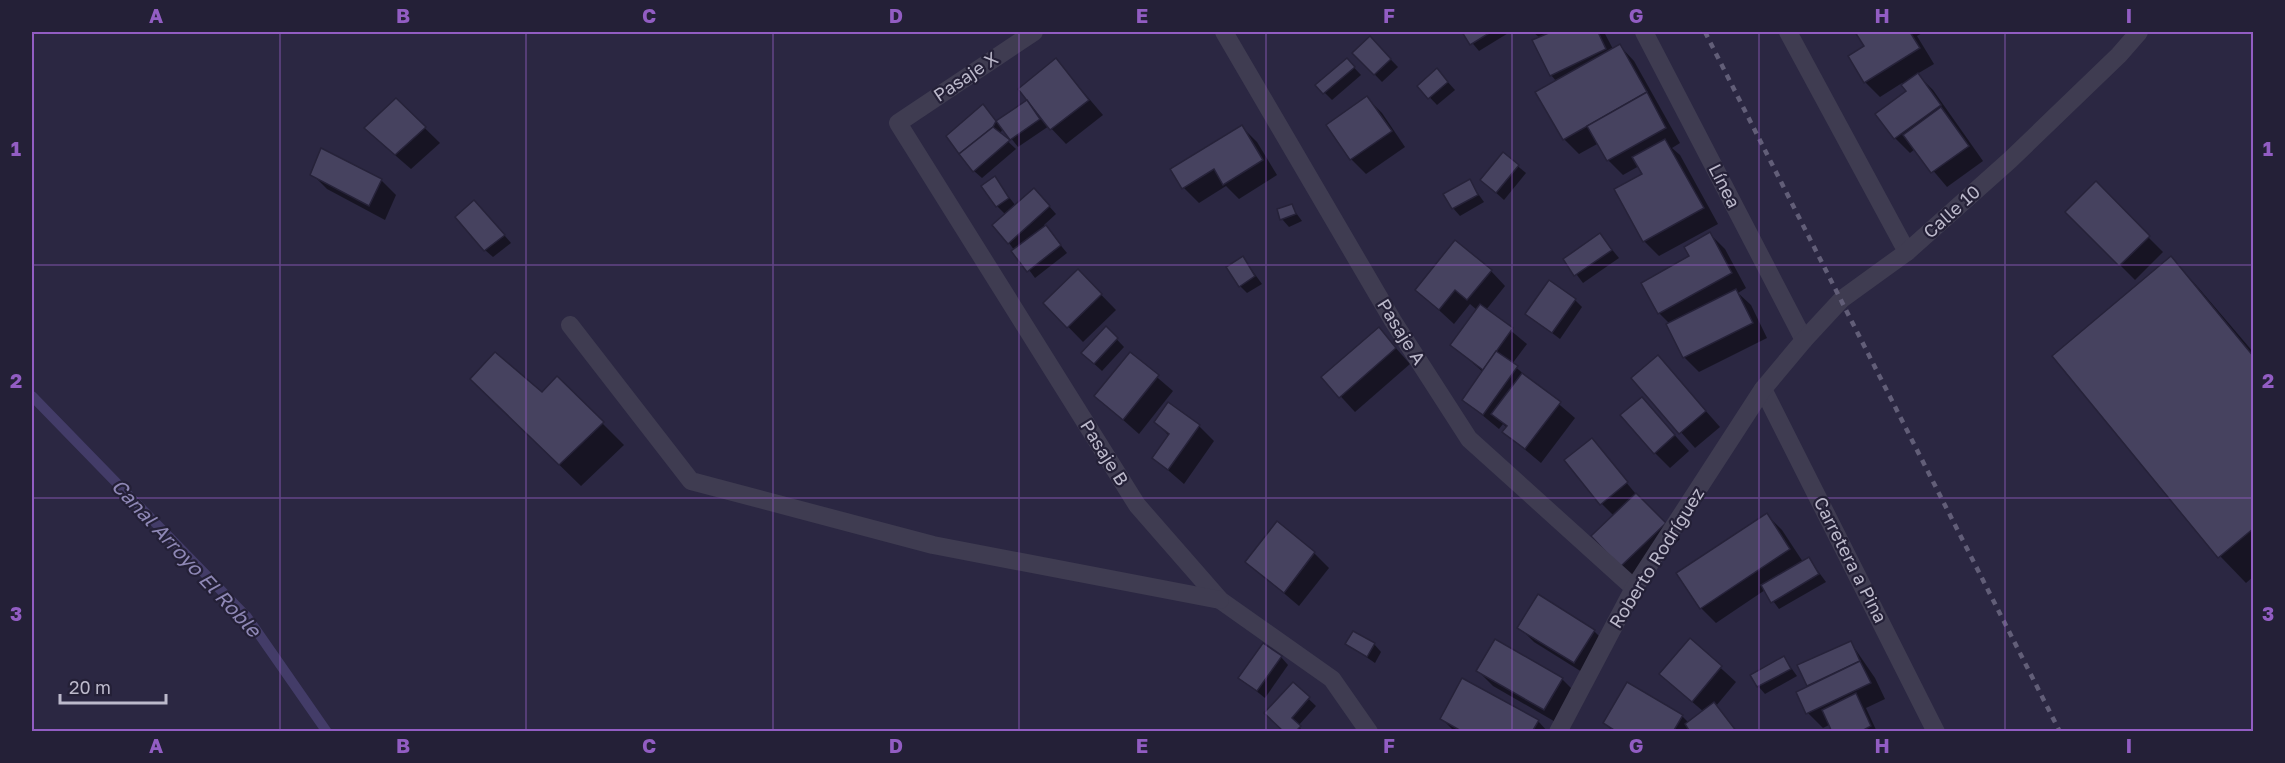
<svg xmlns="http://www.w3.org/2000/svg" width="2285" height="763" viewBox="0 0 2285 763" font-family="'Golos Text',sans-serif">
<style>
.shadow{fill:#0007}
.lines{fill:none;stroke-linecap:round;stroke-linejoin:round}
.stream{stroke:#433c68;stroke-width:10}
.building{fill:#46425f;stroke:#262239;stroke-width:1.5}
.minor{stroke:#3f3c51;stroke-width:18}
.rail{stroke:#625e78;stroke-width:4.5;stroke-dasharray:6 6;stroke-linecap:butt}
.grid{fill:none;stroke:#925dc3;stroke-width:1.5;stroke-opacity:0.55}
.labels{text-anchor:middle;stroke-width:4.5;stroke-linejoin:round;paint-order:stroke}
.street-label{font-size:18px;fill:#bcb9cb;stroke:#242037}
.water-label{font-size:20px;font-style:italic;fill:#8f88b6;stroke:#242037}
.neatline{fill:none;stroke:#925dc3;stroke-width:2}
.grid-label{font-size:20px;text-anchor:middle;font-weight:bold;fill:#925dc3}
</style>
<rect width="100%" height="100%" fill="#2b2742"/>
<g class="shadow">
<path d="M1463,32H1510L1479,51Z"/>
<path d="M1533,32H1604L1613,49L1620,46L1634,61L1680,143L1672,148L1680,155L1718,224L1659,256L1644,241V174L1639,166L1623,175L1608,160L1599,143L1579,154L1564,139L1557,82L1551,75L1534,41L1540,38Z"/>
<path d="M1857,32H1924L1917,36L1934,64L1917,74L1933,90L1983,161L1947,187L1915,149L1910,153L1895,138L1908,92L1902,83L1880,97L1865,82L1866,46Z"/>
<path d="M1370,38L1398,67L1382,82L1354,53Z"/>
<path d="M1056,60L1103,115L1066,144L1049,126L1018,147L1003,128L1000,134L1016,149L982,178L974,171L983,106L997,122L1029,100Z"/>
<path d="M1347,60L1361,75L1332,100L1317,85Z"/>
<path d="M1437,70L1455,90L1437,105L1419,86Z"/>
<path d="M1367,98L1382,113L1405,147L1366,174L1351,159L1328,126Z"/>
<path d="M396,100L440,143L411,169L381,143Z"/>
<path d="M1242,127L1257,142L1277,175L1239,199L1226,186L1199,203L1184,188Z"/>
<path d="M1503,154L1526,173L1504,200L1482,180Z"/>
<path d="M312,174L381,180L396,195L385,220L327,189Z"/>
<path d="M994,178L1016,206L1041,197L1056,214L1044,225L1067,253L1035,278L1009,243L1006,215L997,206Z"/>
<path d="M1469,181L1484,202L1460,216L1453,208Z"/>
<path d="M2095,184L2163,252L2135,280L2067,212Z"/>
<path d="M1291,206L1302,221L1289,227L1282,219Z"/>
<path d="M481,209L511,243L493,257L485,250Z"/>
<path d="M1710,234L1725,249L1746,288L1738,293L1751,305L1767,338L1699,372L1684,357L1669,323L1659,313L1691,256Z"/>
<path d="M1600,235L1619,258L1583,283L1565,259Z"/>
<path d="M1243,258L1262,284L1247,293L1240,286Z"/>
<path d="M2170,258L2196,285L2254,353V576L2246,583L2220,556Z"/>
<path d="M1078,271L1116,310L1083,342L1045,303Z"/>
<path d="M1491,271L1505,286L1486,310L1527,344L1512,364L1575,418L1541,463L1504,432L1507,428L1503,424L1499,429L1464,400L1483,372L1452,345L1477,310L1470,304L1454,324L1417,290Z"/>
<path d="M1575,300L1582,307L1560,339L1527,314Z"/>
<path d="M1106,328L1124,347L1102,371L1090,360Z"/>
<path d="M1379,329L1410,364L1355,412L1323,377Z"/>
<path d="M1130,354L1173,391L1139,434L1096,396Z"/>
<path d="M1658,357L1720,427L1695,448L1633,378Z"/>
<path d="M557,378L624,445L581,486L493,400L542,395Z"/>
<path d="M1642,399L1689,451L1670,468L1655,453Z"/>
<path d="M1169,404L1199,426L1214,441L1184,484L1154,458L1169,436L1156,422Z"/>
<path d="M1591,440L1640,499L1680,539L1636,581L1621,566L1614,516L1602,504Z"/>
<path d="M1767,515L1782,530L1803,562L1809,559L1826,582L1779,609L1765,590L1716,623L1701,608Z"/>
<path d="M1314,553L1329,568L1299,606L1247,562Z"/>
<path d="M1519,627L1594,631L1609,646L1590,677L1534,642Z"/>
<path d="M1690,640L1736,682L1716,706L1737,732H1613L1605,723L1682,716L1689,723L1704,712L1676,688Z"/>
<path d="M1851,643L1875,678L1885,699L1866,708L1877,732H1834L1831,724L1823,728L1808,713L1798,693L1810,687L1799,666Z"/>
<path d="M1347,644H1374L1381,652L1375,663Z"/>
<path d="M1281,657L1288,665L1265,698L1240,678Z"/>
<path d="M1784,658L1797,676L1765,694L1758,686Z"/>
<path d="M1478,671L1562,679L1577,694L1559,724L1493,686Z"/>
<path d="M1293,684L1316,706L1298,726L1304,732H1286Z"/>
<path d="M1442,719L1538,721L1548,732H1455Z"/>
</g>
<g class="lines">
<path class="stream" d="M32,396L247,617L327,732"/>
</g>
<g class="building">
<path d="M1462,32H1491L1470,45Z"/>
<path d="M1551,32H1598L1606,49L1550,76L1532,40Z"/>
<path d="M1855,32H1910L1920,48L1864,83L1848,56L1864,46Z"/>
<path d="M1370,36L1391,59L1374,75L1352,53Z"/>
<path d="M1620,44L1647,92L1563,140L1535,92Z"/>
<path d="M1056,58L1089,100L1050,130L1018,89Z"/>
<path d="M1347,58L1355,67L1323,94L1315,85Z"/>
<path d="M1437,68L1448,82L1428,99L1417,86Z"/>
<path d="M1918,73L1941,105L1894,139L1875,114L1906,91L1901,85Z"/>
<path d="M1647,92L1666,128L1607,161L1587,126Z"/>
<path d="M1367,96L1392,131L1350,160L1326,125Z"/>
<path d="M396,98L426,127L395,155L364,128Z"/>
<path d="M1027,100L1040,119L1010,140L996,121Z"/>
<path d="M983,104L996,121L993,127L959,154L946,136Z"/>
<path d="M1941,107L1969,146L1931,173L1903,135Z"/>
<path d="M1242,125L1263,160L1223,185L1214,169L1182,189L1170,169Z"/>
<path d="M993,127L1010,140L973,172L959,154Z"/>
<path d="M1665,139L1704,208L1643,242L1614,189L1642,174L1632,157Z"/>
<path d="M321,148L382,179L369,206L310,175Z"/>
<path d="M1503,152L1519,165L1496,193L1480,180Z"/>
<path d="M995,176L1009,198L996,207L981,186Z"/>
<path d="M1470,179L1478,195L1452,209L1443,194Z"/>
<path d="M2096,181L2150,236L2119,266L2065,212Z"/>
<path d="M1034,188L1050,206L1008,244L992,225Z"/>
<path d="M474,200L505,235L484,251L455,217Z"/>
<path d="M1292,204L1296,214L1280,220L1277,209Z"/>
<path d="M1046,225L1061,245L1027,272L1011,251Z"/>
<path d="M1710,232L1732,273L1658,314L1641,283L1689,256L1684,247Z"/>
<path d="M1600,233L1612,250L1574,276L1563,259Z"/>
<path d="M1455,240L1492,270L1467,300L1455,290L1439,310L1415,290Z"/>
<path d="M1243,256L1255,276L1239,287L1226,267Z"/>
<path d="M2171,256L2254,357V528L2218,558L2052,356Z"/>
<path d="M1078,269L1102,294L1067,328L1043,303Z"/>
<path d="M1549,280L1576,299L1552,333L1525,314Z"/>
<path d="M1736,289L1753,323L1683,358L1666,324Z"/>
<path d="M1480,304L1513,328L1483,370L1450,345Z"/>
<path d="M1106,326L1118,338L1094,364L1081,353Z"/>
<path d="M1379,327L1396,348L1339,398L1321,377Z"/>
<path d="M1496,351L1518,366L1483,415L1462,400Z"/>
<path d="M495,352L542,392L557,376L604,422L559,465L470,379Z"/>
<path d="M1130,352L1159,375L1123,420L1094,396Z"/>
<path d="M1658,355L1706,411L1679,434L1631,378Z"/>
<path d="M1522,373L1561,402L1525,449L1502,432L1507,426L1491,414Z"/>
<path d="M1642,397L1675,435L1654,454L1620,415Z"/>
<path d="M1168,402L1200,425L1168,470L1152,458L1169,434L1154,422Z"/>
<path d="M1592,438L1628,482L1600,505L1564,460Z"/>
<path d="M1636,493L1666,523L1620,567L1591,536Z"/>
<path d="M1767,513L1790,549L1700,609L1676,573Z"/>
<path d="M1277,521L1315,552L1284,593L1245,562Z"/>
<path d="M1809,557L1819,574L1771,603L1761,585Z"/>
<path d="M1538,594L1595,630L1574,663L1517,628Z"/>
<path d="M1353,631L1375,643L1367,657L1345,644Z"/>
<path d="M1690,638L1722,666L1692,702L1659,674Z"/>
<path d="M1495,639L1563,678L1544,710L1476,671Z"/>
<path d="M1851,641L1860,661L1807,686L1797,665Z"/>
<path d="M1263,643L1282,656L1257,691L1238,678Z"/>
<path d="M1784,656L1791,669L1757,687L1750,675Z"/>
<path d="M1860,661L1871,683L1806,714L1796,692Z"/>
<path d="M1462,678L1539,720L1532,732H1463L1440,719Z"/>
<path d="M1293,682L1310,697L1292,718L1301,726L1295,732H1284L1264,713Z"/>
<path d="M1627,682L1683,715L1673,732H1617L1603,723Z"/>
<path d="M1856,693L1871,726L1860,732H1832L1822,710Z"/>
<path d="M1714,702L1737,732H1690L1685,724Z"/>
</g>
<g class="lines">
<g class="minor">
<path d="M1034,32L898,123L1137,505L1220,600L1332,679L1369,732"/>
<path d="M1224,32L1393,321L1469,439L1634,588"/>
<path d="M1644,32L1804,340"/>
<path d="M1788,32L1907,252"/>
<path d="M570,325L691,481L933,545L1220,600"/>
<path d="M1763,389L1936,732"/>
<path d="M1558,732L1634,588L1763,389L1804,340L1842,299L1907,252L2010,160L2119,55L2139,32"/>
</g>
<path class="rail" d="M1705,32L2060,732"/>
</g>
<path class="grid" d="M280,32V732M526,32V732M773,32V732M1019,32V732M1266,32V732M1512,32V732M1759,32V732M2005,32V732M32,265H2254M32,498H2254"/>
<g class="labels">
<g class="street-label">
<text transform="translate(966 77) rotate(-34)" y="6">Pasaje X</text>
<text transform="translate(1724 186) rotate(63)" y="6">Línea</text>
<text transform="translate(1952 212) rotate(-42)" y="6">Calle 10</text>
<text transform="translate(1401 332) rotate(58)" y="6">Pasaje A</text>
<text transform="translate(1104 453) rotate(58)" y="6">Pasaje B</text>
<text transform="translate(1657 558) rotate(-58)" y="6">Roberto Rodríguez</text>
<text transform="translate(1850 560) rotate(63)" y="6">Carretera a Pina</text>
</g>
<g class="water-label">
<text transform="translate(186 558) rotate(47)" y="7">Canal Arroyo El Roble</text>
</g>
</g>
<rect width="2285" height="763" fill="none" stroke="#242037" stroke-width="66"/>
<path d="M60 694v9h106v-9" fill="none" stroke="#bcb9cb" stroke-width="3"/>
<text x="69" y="694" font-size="18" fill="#bcb9cb" stroke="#242037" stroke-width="4.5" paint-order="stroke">20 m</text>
<rect x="33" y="33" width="2219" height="697" class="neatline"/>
<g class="grid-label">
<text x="156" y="23">A</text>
<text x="403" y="23">B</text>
<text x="649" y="23">C</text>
<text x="896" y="23">D</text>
<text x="1142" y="23">E</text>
<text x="1389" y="23">F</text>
<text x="1636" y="23">G</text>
<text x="1882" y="23">H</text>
<text x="2129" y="23">I</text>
<text x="16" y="156">1</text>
<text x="2268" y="156">1</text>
<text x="16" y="388">2</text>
<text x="2268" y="388">2</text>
<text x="16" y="621">3</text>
<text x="2268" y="621">3</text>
<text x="156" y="753">A</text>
<text x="403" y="753">B</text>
<text x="649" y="753">C</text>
<text x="896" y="753">D</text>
<text x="1142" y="753">E</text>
<text x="1389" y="753">F</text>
<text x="1636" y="753">G</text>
<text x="1882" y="753">H</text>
<text x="2129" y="753">I</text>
</g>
</svg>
